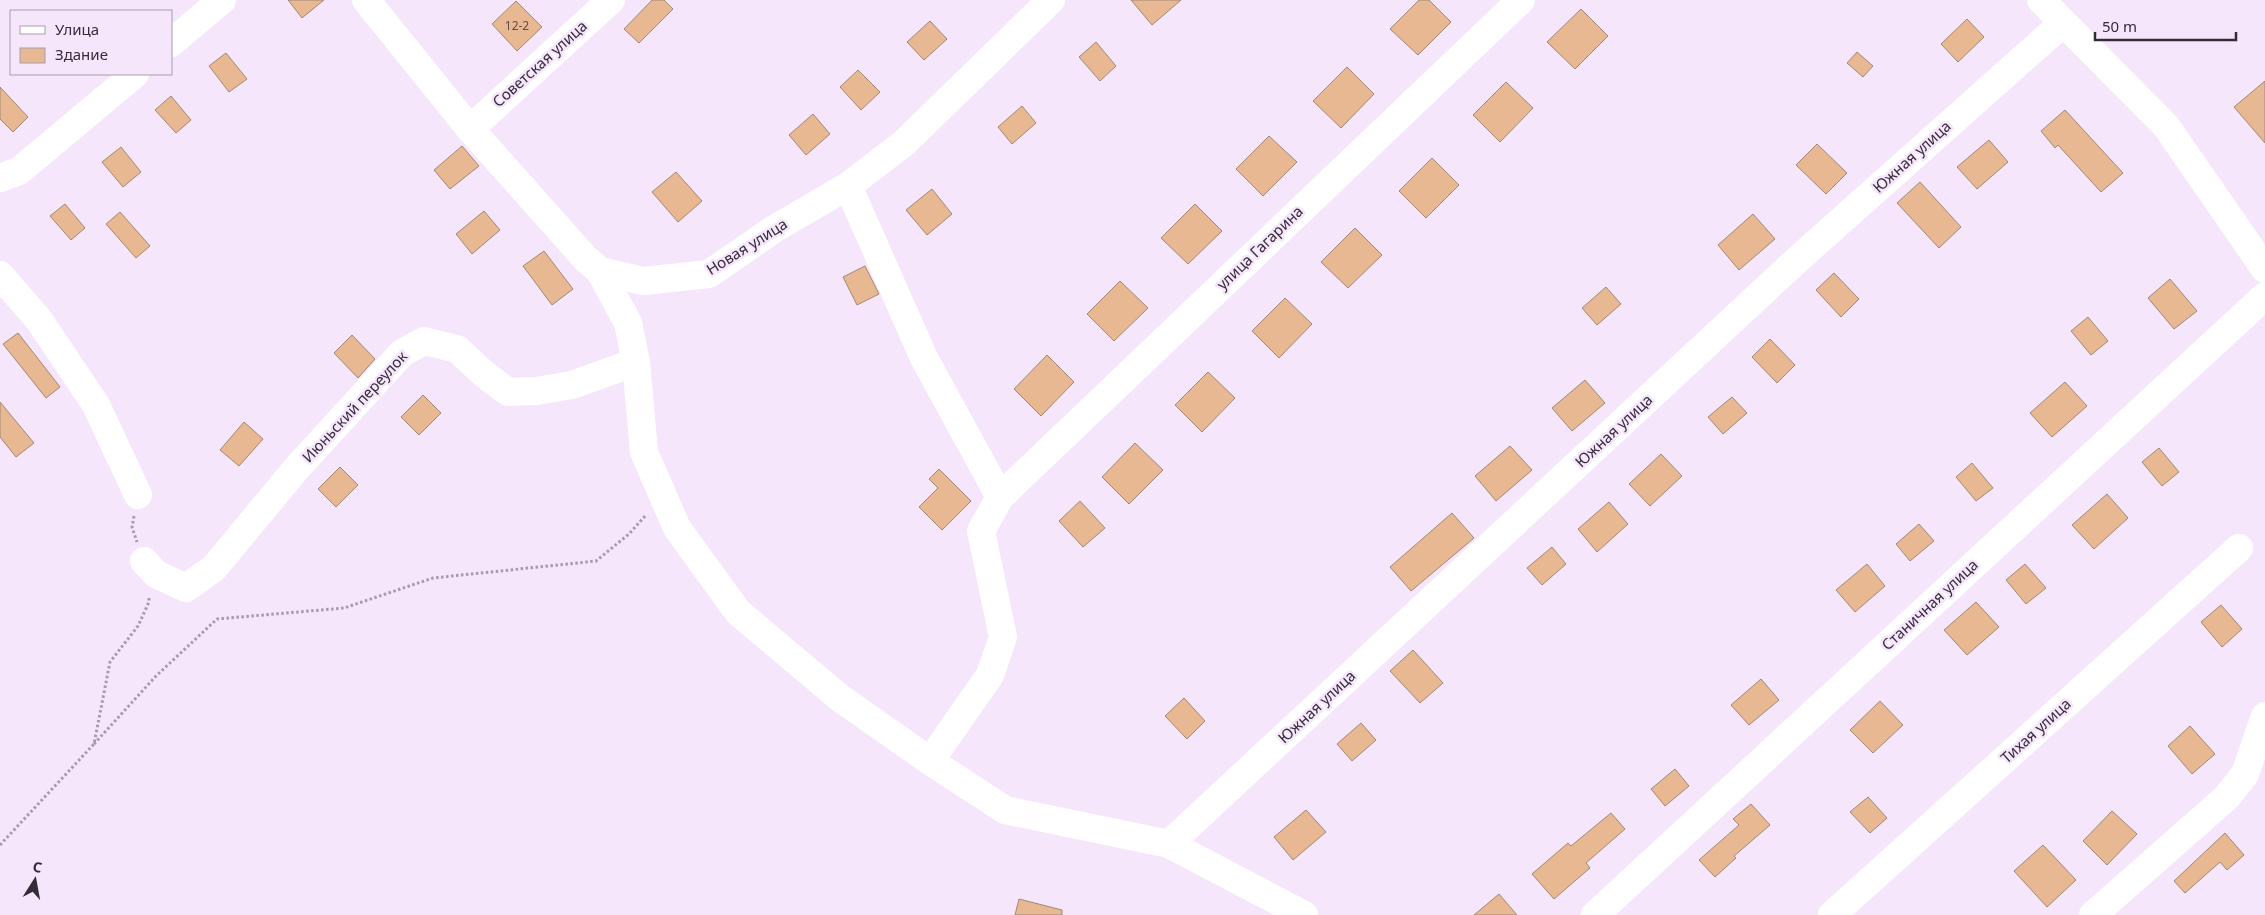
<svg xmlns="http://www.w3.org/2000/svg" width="2265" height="915" viewBox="0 0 2265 915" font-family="'Noto Sans',sans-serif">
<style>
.building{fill:#e7b891;stroke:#a28874}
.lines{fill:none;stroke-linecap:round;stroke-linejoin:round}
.path{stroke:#a79aac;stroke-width:3;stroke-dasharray:2.5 2.5;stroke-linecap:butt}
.minor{stroke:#fff;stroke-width:28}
.labels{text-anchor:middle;stroke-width:5;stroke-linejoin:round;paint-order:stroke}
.number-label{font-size:12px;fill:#614f4e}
.street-label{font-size:15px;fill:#342c37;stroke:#f6e6fc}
</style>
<rect width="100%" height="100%" fill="#f6e6fc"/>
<g class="building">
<path d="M288,0H324L302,18Z"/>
<path d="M652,0H664L673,9L639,43L624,29Z"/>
<path d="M1131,0H1181L1152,25Z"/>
<path d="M1419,0H1429L1451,22L1418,55L1390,29Z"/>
<path d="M516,1L542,27L517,51L492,24Z"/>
<path d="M1581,9L1608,36L1575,69L1547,42Z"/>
<path d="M1967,19L1984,37L1958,62L1941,44Z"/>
<path d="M930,21L947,39L924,60L907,42Z"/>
<path d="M1096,42L1116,66L1100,81L1079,57Z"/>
<path d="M1857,52L1873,66L1863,77L1847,63Z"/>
<path d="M226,53L247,79L229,92L209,66Z"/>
<path d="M1347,67L1374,94L1341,128L1313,101Z"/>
<path d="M858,70L880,92L861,110L840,87Z"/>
<path d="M2265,81V143L2234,107Z"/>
<path d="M1506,82L1533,108L1500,142L1473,115Z"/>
<path d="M0,87L28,117L13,132L0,119Z"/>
<path d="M171,96L191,120L176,133L155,110Z"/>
<path d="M1022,106L1036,123L1012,144L998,127Z"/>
<path d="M2065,110L2123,173L2101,192L2058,145L2055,148L2041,131Z"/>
<path d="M813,114L830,134L806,155L789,135Z"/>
<path d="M1269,136L1297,162L1263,196L1236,169Z"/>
<path d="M1989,140L2008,162L1977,189L1957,167Z"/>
<path d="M1817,144L1847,173L1826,194L1796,165Z"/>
<path d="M462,146L479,166L450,189L434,170Z"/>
<path d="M121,147L141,172L123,187L102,162Z"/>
<path d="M1432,158L1459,185L1426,218L1399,191Z"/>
<path d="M676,172L702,201L678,222L652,192Z"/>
<path d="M1920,182L1961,227L1939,248L1897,203Z"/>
<path d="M932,189L952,214L927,235L906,210Z"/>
<path d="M65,204L85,228L71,240L50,216Z"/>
<path d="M1195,204L1222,231L1188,264L1161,238Z"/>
<path d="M484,211L500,230L472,254L456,234Z"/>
<path d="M120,212L150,246L136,258L106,224Z"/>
<path d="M1753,214L1775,239L1739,270L1718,245Z"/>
<path d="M1355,228L1382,255L1348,288L1321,262Z"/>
<path d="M544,251L573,289L552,305L523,266Z"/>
<path d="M865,266L879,294L857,305L843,277Z"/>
<path d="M1834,273L1859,299L1841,317L1816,290Z"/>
<path d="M2170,279L2197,311L2174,329L2148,298Z"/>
<path d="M1120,281L1148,308L1114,341L1087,314Z"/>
<path d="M1606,287L1621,304L1597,325L1582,308Z"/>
<path d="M1285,298L1312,324L1279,358L1252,331Z"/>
<path d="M2088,317L2108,341L2091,355L2071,331Z"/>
<path d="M18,333L60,387L46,398L3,344Z"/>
<path d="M352,335L375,359L358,378L334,353Z"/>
<path d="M1770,339L1795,365L1777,383L1752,357Z"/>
<path d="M1047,355L1074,382L1041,416L1014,389Z"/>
<path d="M1208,372L1235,398L1202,432L1175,405Z"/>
<path d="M1585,380L1605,403L1572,431L1552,408Z"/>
<path d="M2065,382L2087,406L2052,437L2030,413Z"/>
<path d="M423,395L441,413L419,435L401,417Z"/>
<path d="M1732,397L1747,413L1723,434L1708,417Z"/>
<path d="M0,402L34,443L16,457L0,437Z"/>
<path d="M244,422L263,439L239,466L220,450Z"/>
<path d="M1135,443L1163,470L1129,504L1102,477Z"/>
<path d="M1510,446L1532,470L1496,501L1475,476Z"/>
<path d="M2159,448L2179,472L2162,486L2142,462Z"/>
<path d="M1661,454L1682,476L1650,506L1629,484Z"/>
<path d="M1972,463L1993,488L1976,501L1956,477Z"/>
<path d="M340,467L358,485L336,507L318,489Z"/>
<path d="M939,469L971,501L942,530L919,507L938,488L929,479Z"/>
<path d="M2107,494L2128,518L2094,549L2072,525Z"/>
<path d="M1080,501L1105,528L1083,547L1059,521Z"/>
<path d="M1609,502L1628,524L1597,552L1578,529Z"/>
<path d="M1452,513L1474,538L1411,591L1390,567Z"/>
<path d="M1919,524L1934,541L1910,561L1896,544Z"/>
<path d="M1552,547L1566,564L1542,585L1527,568Z"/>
<path d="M1867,564L1885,586L1855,612L1836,590Z"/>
<path d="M2025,564L2046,588L2026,604L2006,580Z"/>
<path d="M1976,602L1999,627L1967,655L1944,630Z"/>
<path d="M2221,605L2242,629L2222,647L2201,622Z"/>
<path d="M1413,650L1443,683L1420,703L1390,671Z"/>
<path d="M1761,679L1779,700L1749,725L1731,705Z"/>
<path d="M1184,698L1205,721L1187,739L1165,716Z"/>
<path d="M1880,701L1903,725L1873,753L1850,730Z"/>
<path d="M1361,723L1376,740L1352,761L1337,744Z"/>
<path d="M2190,726L2215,754L2192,774L2168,746Z"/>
<path d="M1675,769L1689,786L1665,806L1651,789Z"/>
<path d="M1868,797L1887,818L1870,833L1850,812Z"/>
<path d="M1751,804L1770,825L1734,856L1736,858L1715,877L1699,860L1739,825L1733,819Z"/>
<path d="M1306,810L1326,832L1293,860L1274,837Z"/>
<path d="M2112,811L2137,834L2107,865L2083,841Z"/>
<path d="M1611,813L1625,829L1586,863L1590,868L1554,899L1532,874L1568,843L1571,846Z"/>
<path d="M2225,833L2244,855L2227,870L2220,862L2185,893L2174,881Z"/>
<path d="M2043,845L2076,880L2047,907L2014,871Z"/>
<path d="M1499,894L1517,915H1474Z"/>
<path d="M1019,899L1062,910V915H1015Z"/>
</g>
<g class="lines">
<g class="path">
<path d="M134,516L132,527L137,542"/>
<path d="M94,744L156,676L217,619L344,608L433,578L596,561L629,534L646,515"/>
<path d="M0,845L94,744L110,662L138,626L149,602V596"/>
</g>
<g class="minor">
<path d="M366,0L470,129L586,259L600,271L643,281L709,274L774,229L848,186L904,143L1051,0"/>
<path d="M2041,0L2166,126L2265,269"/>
<path d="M171,43L222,0"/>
<path d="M470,129L611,0"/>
<path d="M0,178L19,171L135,74"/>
<path d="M848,186L924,358L1000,497"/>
<path d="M600,271L628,323L636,362L644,452L677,528L738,612L840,698L930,761"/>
<path d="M0,275L39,320L96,405L138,495"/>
<path d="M144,561L156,574L186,588L214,568L296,469L402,353L424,341L457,349L484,374L508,392L536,391L572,385L636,362"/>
<path d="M1169,844L1797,260L2063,23"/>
<path d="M1304,915L1169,844L1005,810L930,761L990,675L1003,637L981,531L1000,497L1521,0"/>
<path d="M1595,915L2265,296"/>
<path d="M1832,915L2239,548"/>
<path d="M2093,915L2227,797L2245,774L2265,716"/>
</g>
</g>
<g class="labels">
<g class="number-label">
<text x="517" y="30">12-2</text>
</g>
<g class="street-label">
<text transform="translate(540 64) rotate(-42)" y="5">Советская улица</text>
<text transform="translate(1912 157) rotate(-42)" y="5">Южная улица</text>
<text transform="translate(747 247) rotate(-32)" y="5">Новая улица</text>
<text transform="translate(1260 248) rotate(-44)" y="5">улица Гагарина</text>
<text transform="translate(355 407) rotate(-47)" y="5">Июньский переулок</text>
<text transform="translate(1614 431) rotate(-43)" y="5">Южная улица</text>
<text transform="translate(1930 605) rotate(-43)" y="5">Станичная улица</text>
<text transform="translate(1317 707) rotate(-43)" y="5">Южная улица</text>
<text transform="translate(2036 731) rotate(-42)" y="5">Тихая улица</text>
</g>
</g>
<rect x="10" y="10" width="162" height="65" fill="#f6e6fc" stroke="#a89cad"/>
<rect x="20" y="26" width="25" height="8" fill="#ffffff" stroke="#a89cad"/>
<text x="55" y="35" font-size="15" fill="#342c37">Улица</text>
<rect x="20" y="48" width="25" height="15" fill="#e7b891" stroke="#a89cad"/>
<text x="55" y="60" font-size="15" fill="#342c37">Здание</text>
<g transform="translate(35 880) rotate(11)" stroke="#f6e6fc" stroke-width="4" paint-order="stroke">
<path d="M0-4L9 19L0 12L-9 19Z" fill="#342c37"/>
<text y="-8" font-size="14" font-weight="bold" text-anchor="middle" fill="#342c37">С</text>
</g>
<path d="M2095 32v8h141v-8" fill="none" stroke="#342c37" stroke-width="2.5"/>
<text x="2102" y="32" font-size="15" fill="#342c37" stroke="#f6e6fc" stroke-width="4" paint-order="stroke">50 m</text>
</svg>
